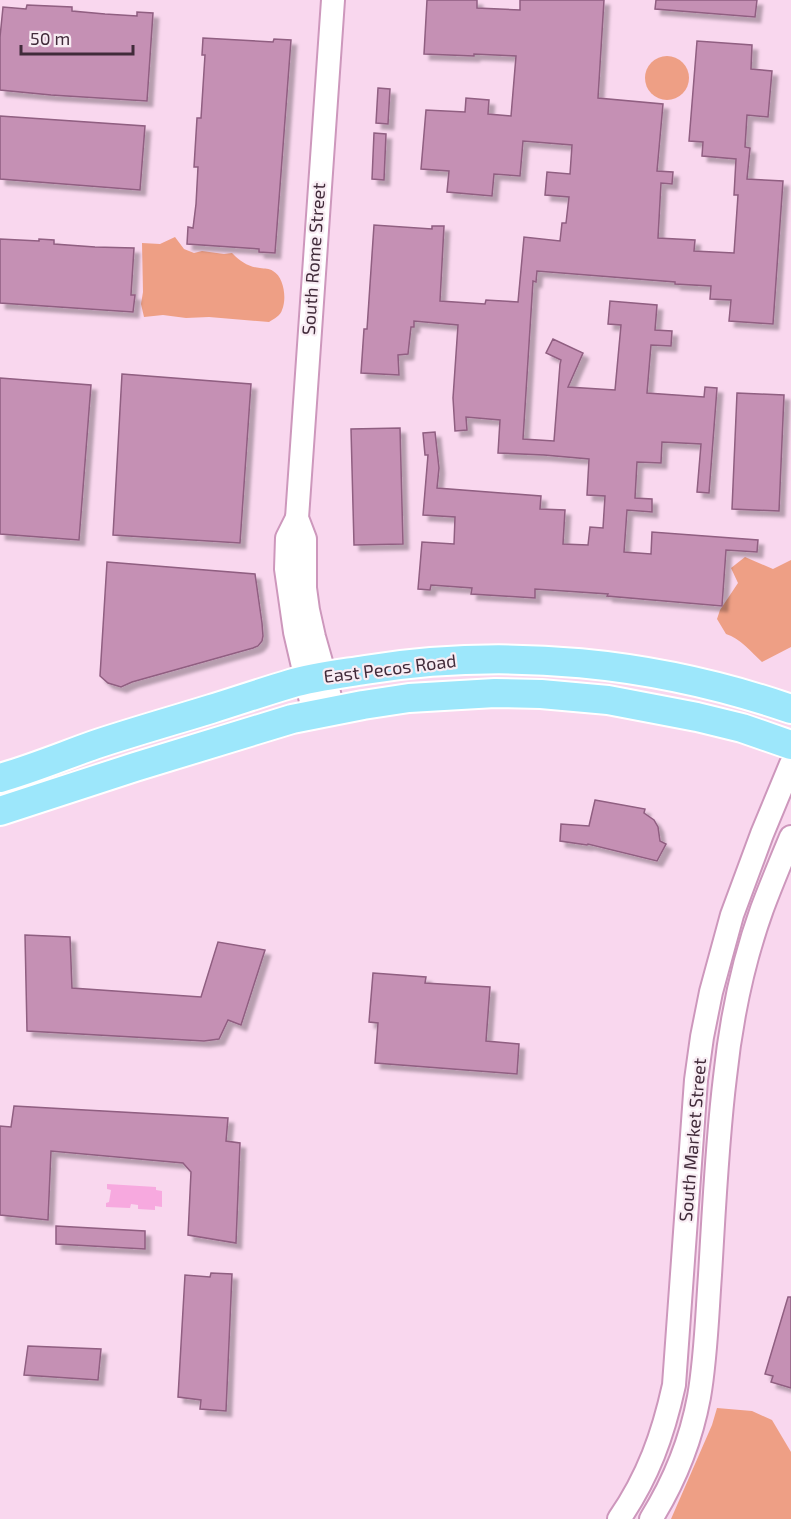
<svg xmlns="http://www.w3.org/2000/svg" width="791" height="1519" viewBox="0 0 791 1519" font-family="'Exo 2',sans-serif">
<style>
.green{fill:#ee9f85}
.water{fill:#f7a9df}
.building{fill:#c590b4;stroke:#905e81;stroke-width:1.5;filter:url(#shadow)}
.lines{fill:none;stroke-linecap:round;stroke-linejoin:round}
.minor-casing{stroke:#cd97bc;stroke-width:26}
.major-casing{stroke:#fff;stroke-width:32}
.minor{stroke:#fff;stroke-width:22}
.major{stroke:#9de7fb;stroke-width:28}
.labels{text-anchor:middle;stroke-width:4.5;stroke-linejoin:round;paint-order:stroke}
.street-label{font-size:18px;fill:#412b3a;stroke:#f8ecf3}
</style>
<defs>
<filter id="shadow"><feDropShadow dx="5.5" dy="5.5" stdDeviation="1.5" flood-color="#0004"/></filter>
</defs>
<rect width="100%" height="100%" fill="#f9d7ee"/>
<g class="green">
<circle cx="667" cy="78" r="22"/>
<path d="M175,237L184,249L194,253L202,251L224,254L232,253C240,261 248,267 260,268C265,269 269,268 273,271C284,277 287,299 282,310C281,315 274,319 269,322L209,317L186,318L163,315L144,317L141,304L143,292L142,243L160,244Z"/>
<path d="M745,557L773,569L791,560V647L762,662C751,652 740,638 726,634L717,619L720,610L738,583L731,568Z"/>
<path d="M717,1408L752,1411L772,1420L791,1452V1519H671L712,1425Z"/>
</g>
<path class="water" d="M107,1184L156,1187V1190L162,1191V1207L155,1206V1210L138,1209V1205L131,1204L130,1208L106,1207V1203L109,1202L111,1190L107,1189Z"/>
<g class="building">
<path d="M427,0H477V8L520,10V0H604L598,98L663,104L657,171L673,172L672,184L661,183L658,238L695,240L694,251L734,253L738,195H734L736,159L702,156L703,142L689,141L697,41L752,45L751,69L772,71L768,117L747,115L745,147L750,148L747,179L783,181L773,324L729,321L731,300L710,299L711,286L675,284V282L537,271L536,282L533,281L523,439L554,441L560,364L561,360L546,353L553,339L583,353L568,387L615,390L621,325L608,324L610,301L657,305L655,330L672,331L671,346L651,345L647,393L704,397L705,387L717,388L709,493L697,492L701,444L662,442L661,463L637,462L635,498L652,499V512L627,510L624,552L651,554L652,532L758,540L757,552L726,550L722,606L607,596L608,594L535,589V598L471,594L472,588L431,585L430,590L418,589L422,542L454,544L455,517L423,515L428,455H425L423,433L435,432L439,468L437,488L541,496L540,509L565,510L563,544L588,545L590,527L603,528L605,496L587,495L589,459L544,455L498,453L500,420L466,417L467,430L455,431L453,398L458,325L414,321V327H411L408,354L398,355L399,375L361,373L364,329H367L374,225L432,229V226H444L440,301L485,304L486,300L518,302L524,237L560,241L562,223H566L569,197L545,195L547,172L570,174L572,145L523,141L520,176L494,174L492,196L447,192L449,171L421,169L426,110L465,112L466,98L489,100L488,114L511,116L516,56L474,54V56L424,54Z"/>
<path d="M656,0H757L755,17L655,9Z"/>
<path d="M27,5L72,7V11L105,14L137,16V12L153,13L147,101L51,95L0,90V37L3,7L26,9Z"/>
<path d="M203,38L273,42L274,39L291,40L275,253L259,252V249L187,244L188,227L193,228L196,204L198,167H194L197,118H201L205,55H202Z"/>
<path d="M378,88L390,89L388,124L376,123Z"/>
<path d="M0,116L145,126L140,190L0,179Z"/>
<path d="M374,133L386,134L384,180L372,179Z"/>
<path d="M0,239L39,241V239L54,240V244L95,247L134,248L131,295H135L133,312L0,303Z"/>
<path d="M122,374L251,384L240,543L113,535Z"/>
<path d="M0,378L91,385L79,540L0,534Z"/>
<path d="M737,393L784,395L779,511L732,509Z"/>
<path d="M400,428L403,544L354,545L351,429Z"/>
<path d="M107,562L255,574L262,623L263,636L262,641L258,646L253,648L132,682L121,687L108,683L100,676Z"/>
<path d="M595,800L645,809L644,813L654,820L658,827L660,841L666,844L657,861L588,844L587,845L560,841L561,824L589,826Z"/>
<path d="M25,935L70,937L72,988L201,997L218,942L265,950L241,1025L228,1020L219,1039L204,1041L27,1031Z"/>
<path d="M373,973L426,977L425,983L490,987L486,1041L519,1044L517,1074L375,1063L378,1023L369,1022Z"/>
<path d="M14,1106L228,1118L226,1141L240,1143L236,1243L188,1235L191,1172L183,1163L51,1151L48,1220L0,1215V1126L11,1127Z"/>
<path d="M56,1226L145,1231V1249L56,1244Z"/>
<path d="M211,1273L232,1274L226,1411L200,1409L201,1400L178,1397L185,1275L210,1277Z"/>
<path d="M788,1297H791V1388L771,1382L773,1376L765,1374Z"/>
<path d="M28,1346L101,1349L98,1380L24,1375Z"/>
</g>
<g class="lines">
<defs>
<g id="minor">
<path d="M333,0L297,518L305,539V588L308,610L314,637L325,676L333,710"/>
<path d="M297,518L287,538L286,569L295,632L314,714"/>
<path d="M619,1519C648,1477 663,1435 674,1385L696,1080L702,1037L711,992L732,915L762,834L791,764"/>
<path d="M651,1519C674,1482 691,1440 699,1397C706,1357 707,1316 710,1275C714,1209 717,1142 725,1077C731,1020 743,962 762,909C771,885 781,861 791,837"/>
</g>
<g id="major">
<path d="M0,778C32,769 63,756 94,745C133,732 172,721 211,709C237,701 263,692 290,684C314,677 340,674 365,670C508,647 655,662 791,709"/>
<path d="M0,811L135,767L292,719L363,705L409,698L495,693L541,694L608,700L697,717L742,728L791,745"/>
</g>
</defs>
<use href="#minor" class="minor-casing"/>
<use href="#major" class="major-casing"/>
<use href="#minor" class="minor"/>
<use href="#major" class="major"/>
</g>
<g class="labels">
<g class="street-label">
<text transform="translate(314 259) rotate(-86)" y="6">South Rome Street</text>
<text transform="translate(390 669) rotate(-7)" y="6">East Pecos Road</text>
<text transform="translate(693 1140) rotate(-85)" y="6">South Market Street</text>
</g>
</g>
<path d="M21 45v9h112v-9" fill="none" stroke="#412b3a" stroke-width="3"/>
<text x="30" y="45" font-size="18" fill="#412b3a" stroke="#f8ecf3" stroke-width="4.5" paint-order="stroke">50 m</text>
</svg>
